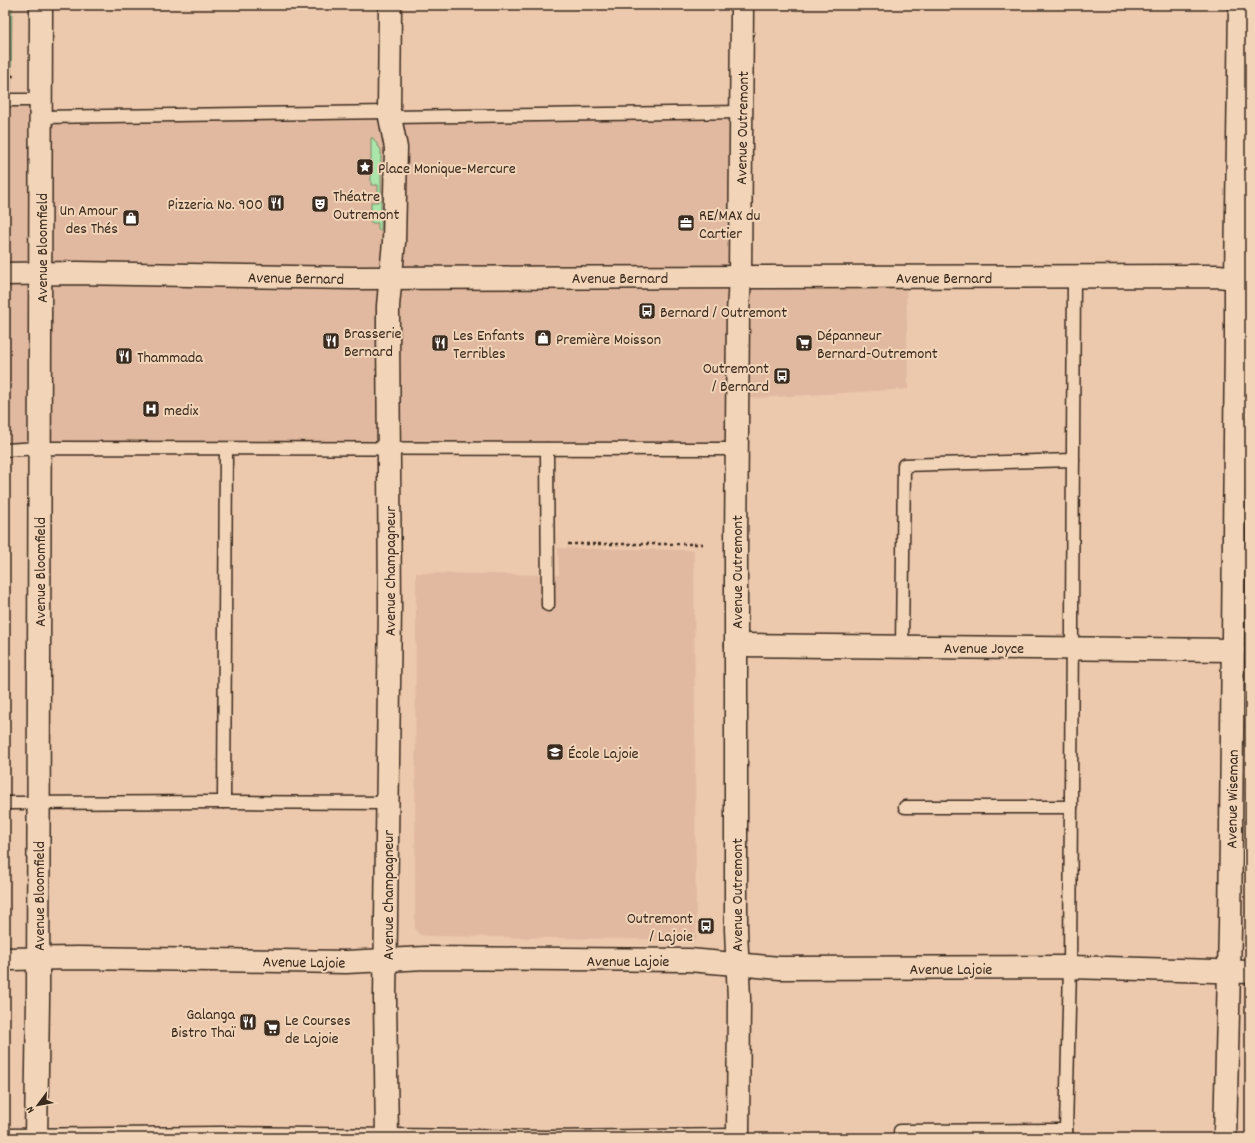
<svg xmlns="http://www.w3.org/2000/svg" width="1255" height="1143" viewBox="0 0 1255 1143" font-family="Dekko,sans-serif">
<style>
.built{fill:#e1b9a0}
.grass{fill:#abe5aa;stroke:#738864}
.park{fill:url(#park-tufts);stroke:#738864}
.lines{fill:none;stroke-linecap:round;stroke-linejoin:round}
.service-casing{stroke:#3b2a1e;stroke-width:15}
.minor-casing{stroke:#3b2a1e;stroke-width:25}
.path{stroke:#3b2a1e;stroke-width:2.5;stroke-dasharray:3 3;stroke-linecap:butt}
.service{stroke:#f2d5b8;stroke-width:12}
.minor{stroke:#f2d5b8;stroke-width:22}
.labels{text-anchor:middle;stroke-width:4;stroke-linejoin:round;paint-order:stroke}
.street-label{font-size:16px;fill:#3b2a1e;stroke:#f2d5b8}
.poi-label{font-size:16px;fill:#3b2a1e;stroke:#f2d5b8;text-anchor:start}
</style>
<defs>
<pattern id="park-tufts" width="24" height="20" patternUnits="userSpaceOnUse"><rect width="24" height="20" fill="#abe5aa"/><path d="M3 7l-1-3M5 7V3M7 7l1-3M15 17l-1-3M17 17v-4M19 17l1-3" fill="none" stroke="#94c592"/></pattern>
</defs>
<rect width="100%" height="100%" fill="#ecc8ad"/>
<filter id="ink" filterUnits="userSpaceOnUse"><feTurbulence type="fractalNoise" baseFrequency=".025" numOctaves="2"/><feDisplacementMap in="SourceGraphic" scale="8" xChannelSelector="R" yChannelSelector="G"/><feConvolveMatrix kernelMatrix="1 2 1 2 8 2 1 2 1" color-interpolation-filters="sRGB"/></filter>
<g filter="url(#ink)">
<g class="built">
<path d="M5,100H41V116L742,112L740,276L906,277L908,389L738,399L737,449H5Z"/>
<path d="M558,548L694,550L696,940L426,936L419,934L415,928L416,573L559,575Z"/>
</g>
<path class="grass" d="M371,138H373L381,150V230H378V223H371V202H378V185H371Z"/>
<path class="park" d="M5,5H12L11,95L5,94Z"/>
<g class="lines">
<defs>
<g id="service">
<path d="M5,100H41"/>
<path d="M41,117L389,112"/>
<path d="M391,117L742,112"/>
<path d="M547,449L548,605"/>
<path d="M5,450L39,448L737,449"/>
<path d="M902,647L904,465L1073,460"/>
<path d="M224,802L226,449"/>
<path d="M5,803L224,802L387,803"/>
<path d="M905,807H1071"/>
<path d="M900,1131L1066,1130"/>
<path d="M5,1135L221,1133L546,1137L738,1135"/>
<path d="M1067,1138L1066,1130L1070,967L1074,276"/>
</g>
<g id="minor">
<path d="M5,274L77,273L351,278L1218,276L1236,278L1250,284"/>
<path d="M736,645L1233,650"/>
<path d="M5,959L78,958L346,962L425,958L689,960L780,968L1070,967L1250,972"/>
<path d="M36,1138L38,1000L41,5"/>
<path d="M387,1138L385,999L390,605L388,330V306L394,242L396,148L389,112L390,5"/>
<path d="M738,1138L739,999L736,929V544L738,313L740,276L742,5"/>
<path d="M1225,1138L1230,928L1236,341V278L1240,5"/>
</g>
</defs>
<use href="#service" class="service-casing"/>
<use href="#minor" class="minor-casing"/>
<g class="path">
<path d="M5,74L16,77"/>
<path d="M568,544H704"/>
</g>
<use href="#service" class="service"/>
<use href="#minor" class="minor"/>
</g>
</g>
<defs>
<symbol id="sight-square" viewBox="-11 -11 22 22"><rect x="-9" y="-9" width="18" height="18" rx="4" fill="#3b2a1e" stroke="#f2d5b8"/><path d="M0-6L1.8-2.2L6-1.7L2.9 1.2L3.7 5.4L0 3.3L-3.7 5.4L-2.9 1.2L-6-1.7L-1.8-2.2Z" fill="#fff"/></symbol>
<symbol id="restaurant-square" viewBox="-11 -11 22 22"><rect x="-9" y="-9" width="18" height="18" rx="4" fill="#3b2a1e" stroke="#f2d5b8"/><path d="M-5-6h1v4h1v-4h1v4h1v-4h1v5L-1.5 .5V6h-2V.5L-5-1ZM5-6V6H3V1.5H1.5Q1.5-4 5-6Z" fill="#fff"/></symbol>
<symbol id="theatre-square" viewBox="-11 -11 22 22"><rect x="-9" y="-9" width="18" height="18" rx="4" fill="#3b2a1e" stroke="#f2d5b8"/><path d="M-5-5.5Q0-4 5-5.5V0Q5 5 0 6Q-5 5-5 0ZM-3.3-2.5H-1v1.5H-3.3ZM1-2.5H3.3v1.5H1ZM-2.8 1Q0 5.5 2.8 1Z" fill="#fff"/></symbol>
<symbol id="shop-square" viewBox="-11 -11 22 22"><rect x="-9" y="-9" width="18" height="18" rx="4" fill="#3b2a1e" stroke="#f2d5b8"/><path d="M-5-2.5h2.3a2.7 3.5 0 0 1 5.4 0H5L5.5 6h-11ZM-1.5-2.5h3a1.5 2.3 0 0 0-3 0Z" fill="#fff"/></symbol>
<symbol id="office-square" viewBox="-11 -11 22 22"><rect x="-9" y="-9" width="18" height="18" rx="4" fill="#3b2a1e" stroke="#f2d5b8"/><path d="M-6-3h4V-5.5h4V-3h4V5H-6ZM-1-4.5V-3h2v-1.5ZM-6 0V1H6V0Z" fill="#fff"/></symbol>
<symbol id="bus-square" viewBox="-11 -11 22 22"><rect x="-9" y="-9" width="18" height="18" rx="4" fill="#3b2a1e" stroke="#f2d5b8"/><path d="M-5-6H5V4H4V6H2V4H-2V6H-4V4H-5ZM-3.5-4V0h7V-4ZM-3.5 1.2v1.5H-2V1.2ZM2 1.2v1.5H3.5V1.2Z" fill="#fff"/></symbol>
<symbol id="supermarket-square" viewBox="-11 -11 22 22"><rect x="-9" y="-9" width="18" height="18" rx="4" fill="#3b2a1e" stroke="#f2d5b8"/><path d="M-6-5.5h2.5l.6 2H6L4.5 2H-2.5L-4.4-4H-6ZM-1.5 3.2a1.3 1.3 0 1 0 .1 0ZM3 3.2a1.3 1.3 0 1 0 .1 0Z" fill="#fff"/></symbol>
<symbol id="hospital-square" viewBox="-11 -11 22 22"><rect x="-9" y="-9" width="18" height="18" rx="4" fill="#3b2a1e" stroke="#f2d5b8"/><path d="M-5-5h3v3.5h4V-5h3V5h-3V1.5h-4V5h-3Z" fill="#fff"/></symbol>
<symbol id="school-square" viewBox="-11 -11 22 22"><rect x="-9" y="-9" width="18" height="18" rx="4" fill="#3b2a1e" stroke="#f2d5b8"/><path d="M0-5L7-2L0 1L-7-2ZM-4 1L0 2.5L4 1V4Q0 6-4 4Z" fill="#fff"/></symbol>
</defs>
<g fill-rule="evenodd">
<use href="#sight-square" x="355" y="157" width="20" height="20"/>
<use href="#restaurant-square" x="266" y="193" width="20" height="20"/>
<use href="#theatre-square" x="310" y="194" width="20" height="20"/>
<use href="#shop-square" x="121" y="208" width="20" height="20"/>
<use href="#office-square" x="676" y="213" width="20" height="20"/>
<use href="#bus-square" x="637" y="301" width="20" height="20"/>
<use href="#shop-square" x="533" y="328" width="20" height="20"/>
<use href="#restaurant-square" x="321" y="331" width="20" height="20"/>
<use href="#restaurant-square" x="430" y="333" width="20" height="20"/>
<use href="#supermarket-square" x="794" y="333" width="20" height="20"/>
<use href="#restaurant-square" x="114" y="346" width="20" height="20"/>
<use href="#bus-square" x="772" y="366" width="20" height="20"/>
<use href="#hospital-square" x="141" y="399" width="20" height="20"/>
<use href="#school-square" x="545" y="742" width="20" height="20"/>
<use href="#bus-square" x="696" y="916" width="20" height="20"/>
<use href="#restaurant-square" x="238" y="1012" width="20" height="20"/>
<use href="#supermarket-square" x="262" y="1018" width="20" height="20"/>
</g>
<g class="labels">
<g class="street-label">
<text transform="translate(741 128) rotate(-89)" y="6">Avenue Outremont</text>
<text transform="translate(41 248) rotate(-90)" y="6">Avenue Bloomfield</text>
<text transform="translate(296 277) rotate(1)" y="6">Avenue Bernard</text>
<text x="620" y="283">Avenue Bernard</text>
<text x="944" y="283">Avenue Bernard</text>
<text transform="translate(389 571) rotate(-90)" y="6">Avenue Champagneur</text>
<text transform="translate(39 572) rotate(-90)" y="6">Avenue Bloomfield</text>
<text transform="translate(736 572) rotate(-90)" y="6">Avenue Outremont</text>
<text x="984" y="653">Avenue Joyce</text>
<text transform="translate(1231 799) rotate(-89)" y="6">Avenue Wiseman</text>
<text transform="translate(387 895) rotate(-90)" y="6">Avenue Champagneur</text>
<text transform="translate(736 895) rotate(-90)" y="6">Avenue Outremont</text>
<text transform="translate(38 896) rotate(-90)" y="6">Avenue Bloomfield</text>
<text x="628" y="966">Avenue Lajoie</text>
<text transform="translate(304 961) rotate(1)" y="6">Avenue Lajoie</text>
<text x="951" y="974">Avenue Lajoie</text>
</g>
<g class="poi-label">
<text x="378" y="173">Place Monique-Mercure</text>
<text x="333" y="201">Théatre<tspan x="333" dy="18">Outremont</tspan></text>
<text x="263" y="209" text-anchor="end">Pizzeria No. 900</text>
<text x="118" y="215" text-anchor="end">Un Amour<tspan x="118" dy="18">des Thés</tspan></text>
<text x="699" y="220">RE/MAX du<tspan x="699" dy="18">Cartier</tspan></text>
<text x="660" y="317">Bernard / Outremont</text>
<text x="344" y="338">Brasserie<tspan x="344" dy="18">Bernard</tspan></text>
<text x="453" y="340">Les Enfants<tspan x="453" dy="18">Terribles</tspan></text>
<text x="817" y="340">Dépanneur<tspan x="817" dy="18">Bernard-Outremont</tspan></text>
<text x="556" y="344">Première Moisson</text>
<text x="137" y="362">Thammada</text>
<text x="769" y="373" text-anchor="end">Outremont<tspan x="769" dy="18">/ Bernard</tspan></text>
<text x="164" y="415">medix</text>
<text x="568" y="758">École Lajoie</text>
<text x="693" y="923" text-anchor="end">Outremont<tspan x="693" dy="18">/ Lajoie</tspan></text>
<text x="235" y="1019" text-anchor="end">Galanga<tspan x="235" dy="18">Bistro Thaï</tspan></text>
<text x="285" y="1025">Le Courses<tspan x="285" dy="18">de Lajoie</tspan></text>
</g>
</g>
<rect width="1255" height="1143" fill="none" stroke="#f2d5b8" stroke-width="20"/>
<rect x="10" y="10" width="1235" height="1123" fill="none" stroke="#3b2a1e" stroke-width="1.5" filter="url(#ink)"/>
<g transform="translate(38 1105) rotate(238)" stroke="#f2d5b8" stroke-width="3" paint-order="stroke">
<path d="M0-3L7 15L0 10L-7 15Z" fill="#3b2a1e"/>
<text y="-6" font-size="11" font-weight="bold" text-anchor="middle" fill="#3b2a1e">N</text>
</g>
</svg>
